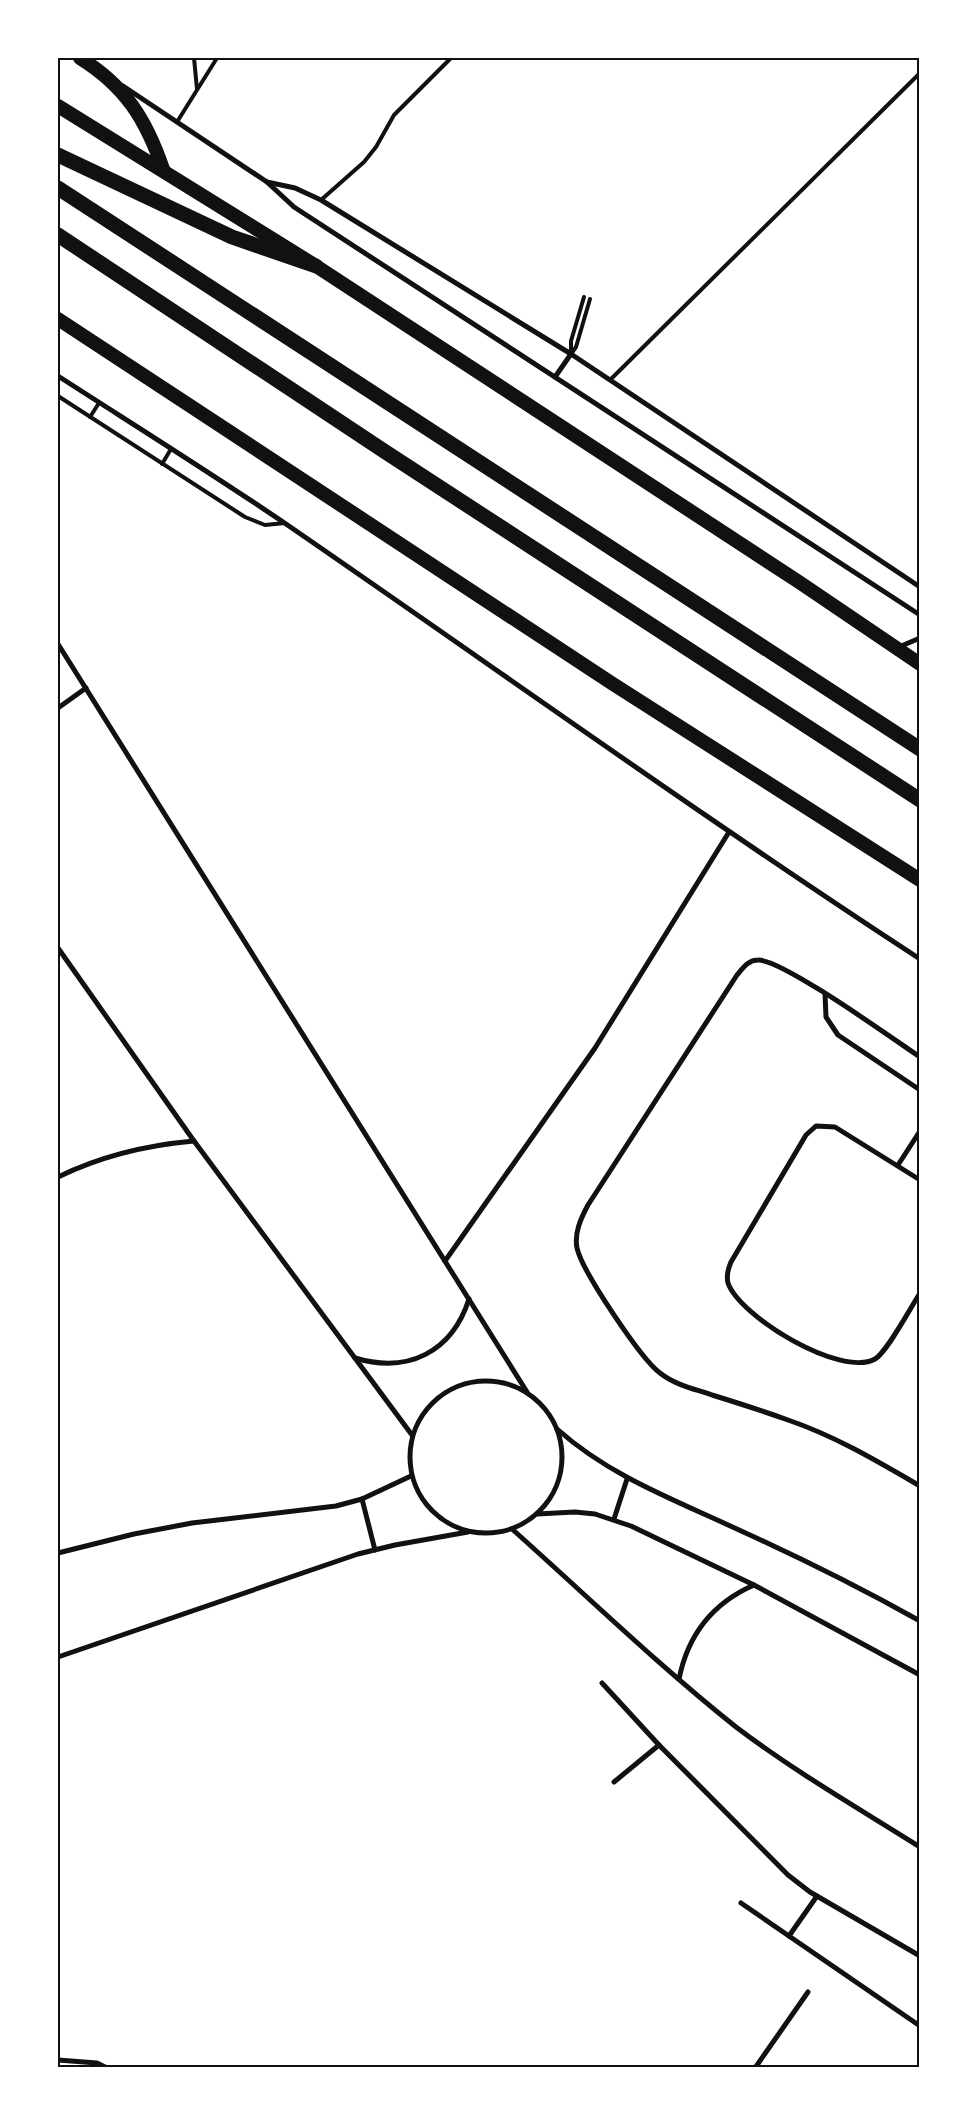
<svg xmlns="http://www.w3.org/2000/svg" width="977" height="2125" viewBox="0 0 977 2125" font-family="Helvetica,sans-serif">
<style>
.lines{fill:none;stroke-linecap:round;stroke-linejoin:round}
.service{stroke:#111;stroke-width:4}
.minor{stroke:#111;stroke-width:5}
.trunk{stroke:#111;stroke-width:14}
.motorway{stroke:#111;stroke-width:15}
.neatline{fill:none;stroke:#111;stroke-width:2}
</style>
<rect width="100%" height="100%" fill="#fff"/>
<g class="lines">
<g class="service">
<path d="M194,58L197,89"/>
<path d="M177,122L217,58"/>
<path d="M321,200L364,162L376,147L394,115L451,58"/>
<path d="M571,354V341L584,297"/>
<path d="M571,354L576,347L590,299"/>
<path d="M610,380L920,73"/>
<path d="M58,396L245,517L265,525L285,523"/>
<path d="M90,417L99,403"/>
<path d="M162,464L171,449"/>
</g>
<g class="minor">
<path d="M123,86L267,182L294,207L920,615"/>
<path d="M267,182L295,188L321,200L571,354L920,587"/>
<path d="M58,376C134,425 211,473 286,524C497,669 705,819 920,959"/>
<path d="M555,377L571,354"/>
<path d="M58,644L527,1392"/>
<path d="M899,647L920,638"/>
<path d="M58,708L86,688"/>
<path d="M58,948L194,1141L412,1435"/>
<path d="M825,994L826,1017L838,1035L920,1090"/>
<path d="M920,1057C893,1039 782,959 758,960C748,960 743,968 737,975L588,1205C581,1218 574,1233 577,1248C582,1271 641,1359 660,1373C675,1385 695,1389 712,1395C738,1403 763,1411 788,1420C835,1436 877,1461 920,1486"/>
<path d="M898,1165L920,1131"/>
<path d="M58,1177C99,1157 148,1145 194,1141"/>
<path d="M920,1180L835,1127L816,1126L806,1135L731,1262C728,1269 726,1275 728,1283C740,1317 841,1378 875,1359C887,1352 911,1307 920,1293"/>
<path d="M445,1261L595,1048L729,832"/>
<path d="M355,1358C408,1374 452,1352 469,1299"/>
<circle cx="486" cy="1457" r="76"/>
<path d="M557,1429C611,1477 675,1500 739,1530C801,1558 861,1588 920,1621"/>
<path d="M362,1499L375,1550"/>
<path d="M537,1514L575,1512L595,1514L631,1526L754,1585L920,1675"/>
<path d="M614,1519L627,1479"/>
<path d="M512,1529C586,1595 658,1665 736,1727C794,1771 858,1808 920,1847"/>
<path d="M58,1553L134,1534L192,1523L336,1506L362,1499L411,1476"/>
<path d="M58,1657L358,1554L395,1545L468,1532"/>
<path d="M679,1679C688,1634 713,1603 754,1585"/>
<path d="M602,1683L659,1745L788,1875L810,1892L920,1956"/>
<path d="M614,1782L659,1745"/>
<path d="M741,1903L920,2026"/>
<path d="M789,1936L817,1896"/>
<path d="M58,2060L97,2063L107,2068"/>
<path d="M755,2068L808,1992"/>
</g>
<g class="trunk">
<path d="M80,58C125,86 146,119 163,169"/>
<path d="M58,106L316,266L799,582L920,664"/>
<path d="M58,319L613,684L920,880"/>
</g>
<g class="motorway">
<path d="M58,155L232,237L316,266"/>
<path d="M58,188L920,749"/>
<path d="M58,235L384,451L920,800"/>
</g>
</g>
<rect width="977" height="2125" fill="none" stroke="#ffffff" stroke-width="118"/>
<rect x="59" y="59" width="859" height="2007" class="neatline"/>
</svg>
